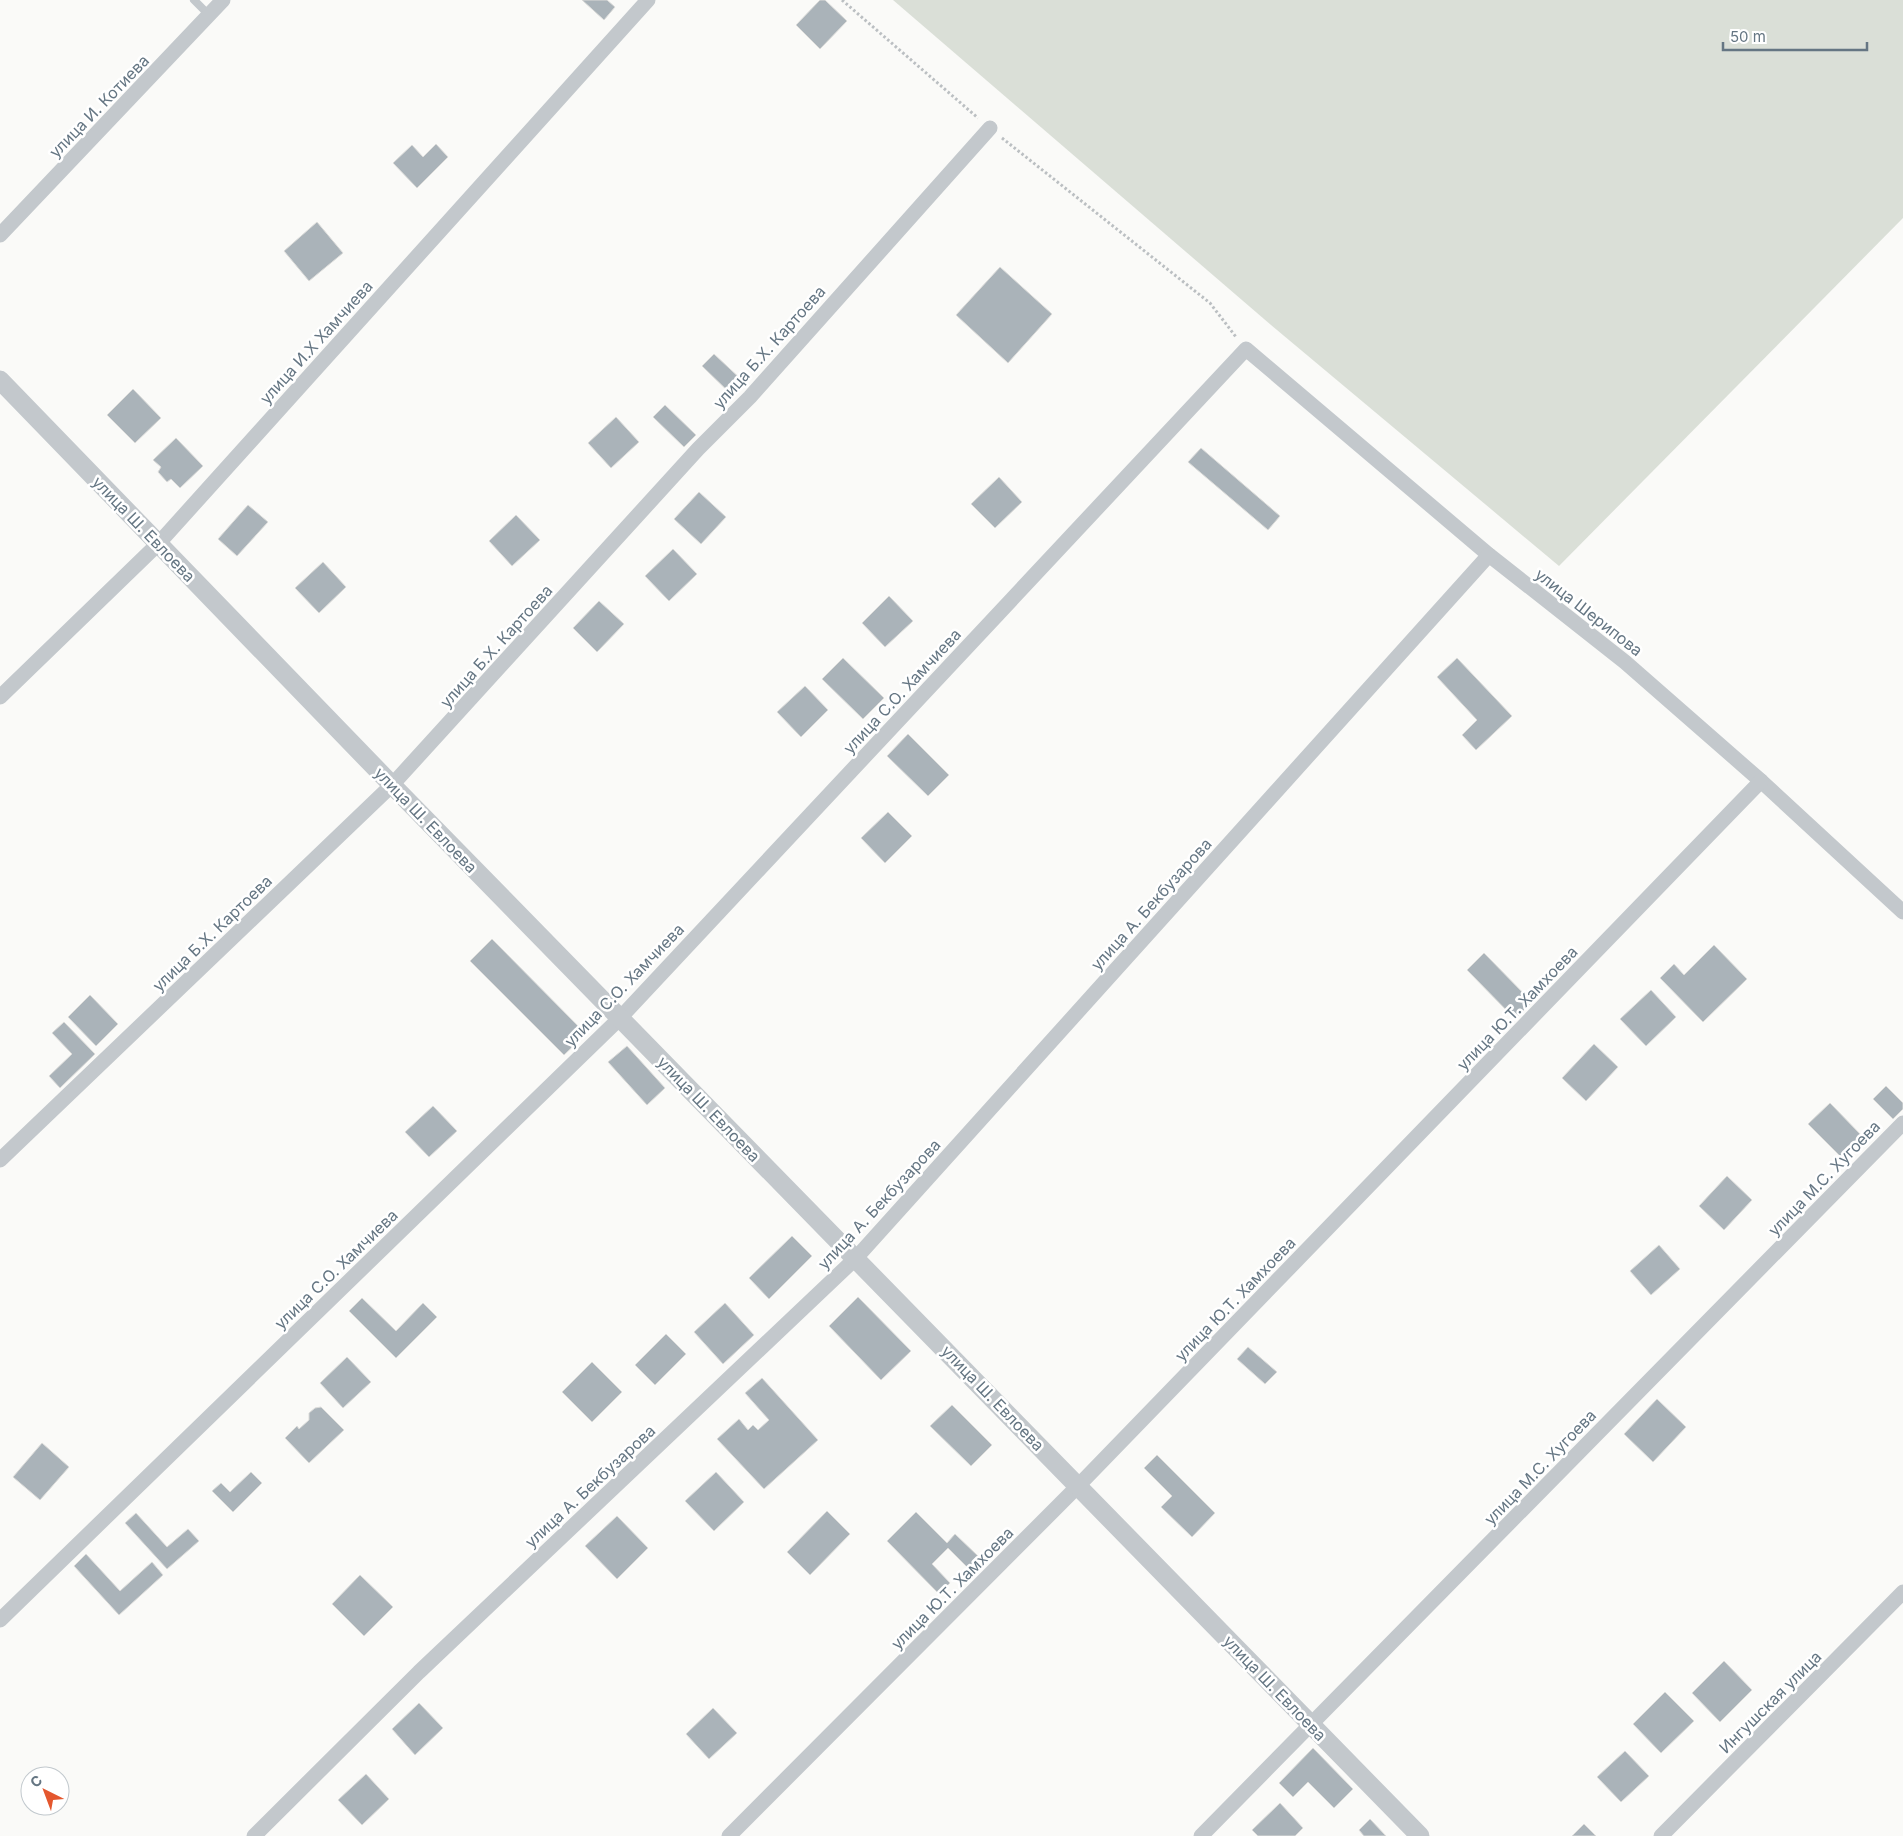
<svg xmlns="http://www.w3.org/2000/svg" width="1903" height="1836" viewBox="0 0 1903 1836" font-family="Inter,sans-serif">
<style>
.green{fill:#dadfd7}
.building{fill:#aab3b9;stroke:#dcdcda}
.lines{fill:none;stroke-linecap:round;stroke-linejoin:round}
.path{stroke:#bbbfc2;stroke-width:3;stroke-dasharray:2.5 2.5;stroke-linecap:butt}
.service{stroke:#c3c8cc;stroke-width:8}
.minor{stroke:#c3c8cc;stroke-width:15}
.tertiary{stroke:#c3c8cc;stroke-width:19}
.labels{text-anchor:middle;stroke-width:5;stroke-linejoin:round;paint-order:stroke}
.street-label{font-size:16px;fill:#657683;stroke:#fff}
</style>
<rect width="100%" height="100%" fill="#fafaf8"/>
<path class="green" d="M893,0H1903V218L1559,566L1271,325Z"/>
<g class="building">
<path d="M582,0H607L615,7L604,20Z"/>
<path d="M820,0H825L847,21L820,49L796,25Z"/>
<path d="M436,144L448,157L417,188L393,163L412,145L423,157Z"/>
<path d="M317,222L343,253L309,281L284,251Z"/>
<path d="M1000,267L1052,314L1008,363L956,315Z"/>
<path d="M714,354L745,383L733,396L702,366Z"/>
<path d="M133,389L161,418L135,443L107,415Z"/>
<path d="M665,405L696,435L684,447L653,417Z"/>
<path d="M616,417L639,442L611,468L588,443Z"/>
<path d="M176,438L203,466L180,488L171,479L167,482L158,472L161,467L153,460Z"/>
<path d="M1201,448L1280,516L1268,530L1188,462Z"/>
<path d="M999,477L1022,502L995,528L971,504Z"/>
<path d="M699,492L726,517L701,544L674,519Z"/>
<path d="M248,505L268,522L237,556L218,539Z"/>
<path d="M516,515L540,540L512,566L489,541Z"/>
<path d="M673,549L697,574L669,601L645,576Z"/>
<path d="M323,562L346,587L319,613L295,588Z"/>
<path d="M889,596L913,621L885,647L862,623Z"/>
<path d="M599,601L624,624L597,652L573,628Z"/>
<path d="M843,658L884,698L863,719L822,679Z"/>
<path d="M1457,658L1512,716L1476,750L1462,735L1477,720L1437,677Z"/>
<path d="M805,686L828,710L801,737L777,712Z"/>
<path d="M908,734L949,775L928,796L887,756Z"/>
<path d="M888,812L912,836L885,863L861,838Z"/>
<path d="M492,939L586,1034L564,1055L470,961Z"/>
<path d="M1714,945L1747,979L1703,1022L1660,978L1674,964L1684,975Z"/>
<path d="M1484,953L1532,1002L1515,1019L1467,970Z"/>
<path d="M1651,990L1676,1017L1646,1046L1620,1019Z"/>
<path d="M90,995L118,1024L96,1046L68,1017Z"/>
<path d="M64,1022L95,1054L60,1088L49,1076L72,1054L52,1033Z"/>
<path d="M1594,1044L1618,1067L1586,1101L1562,1078Z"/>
<path d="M627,1046L665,1088L647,1105L608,1062Z"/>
<path d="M1886,1086L1903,1103V1109L1893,1119L1873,1099Z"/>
<path d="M1830,1103L1862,1136L1841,1157L1808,1124Z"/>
<path d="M433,1106L457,1131L429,1157L405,1132Z"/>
<path d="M1727,1176L1752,1200L1724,1230L1699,1206Z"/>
<path d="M792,1236L812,1256L769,1299L749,1278Z"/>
<path d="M1659,1245L1680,1269L1651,1295L1630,1271Z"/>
<path d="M858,1297L911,1351L881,1380L829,1326Z"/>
<path d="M362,1298L396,1331L423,1303L437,1317L396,1358L349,1311Z"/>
<path d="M725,1303L754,1335L723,1364L694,1332Z"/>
<path d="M666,1334L686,1354L655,1385L635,1365Z"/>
<path d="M1248,1347L1277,1372L1265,1384L1237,1359Z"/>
<path d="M347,1357L371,1382L343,1408L320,1383Z"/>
<path d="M592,1362L622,1392L592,1422L562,1392Z"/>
<path d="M762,1378L818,1440L764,1489L717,1439L739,1419L748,1430L753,1425L758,1430L769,1420L745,1393Z"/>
<path d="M1657,1399L1686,1427L1653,1462L1624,1434Z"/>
<path d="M952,1405L992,1445L971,1466L930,1426Z"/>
<path d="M321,1407L344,1430L309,1463L285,1438L297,1426L299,1429L309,1420V1413L315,1408Z"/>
<path d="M42,1443L69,1467L40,1500L13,1477Z"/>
<path d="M1157,1455L1215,1513L1192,1537L1161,1507L1172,1496L1144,1468Z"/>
<path d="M251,1472L262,1483L233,1512L212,1491L221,1483L230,1492Z"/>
<path d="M716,1472L744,1502L714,1531L685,1501Z"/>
<path d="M827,1511L850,1534L810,1575L787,1552Z"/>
<path d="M916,1512L947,1543L955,1534L979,1557L968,1568L948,1548L932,1564L950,1583L939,1594L887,1541Z"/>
<path d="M136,1513L167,1547L188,1529L199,1541L167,1569L125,1523Z"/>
<path d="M617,1516L648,1548L617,1579L585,1546Z"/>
<path d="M86,1554L120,1591L152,1562L163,1575L119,1615L74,1566Z"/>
<path d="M360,1575L393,1607L364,1636L332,1604Z"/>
<path d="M1724,1661L1752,1690L1720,1722L1692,1693Z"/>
<path d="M1665,1692L1694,1721L1661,1753L1633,1724Z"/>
<path d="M419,1703L443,1728L415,1755L392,1729Z"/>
<path d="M713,1708L737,1733L709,1759L686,1734Z"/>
<path d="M1313,1748L1353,1789L1334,1808L1308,1782L1293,1797L1279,1783Z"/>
<path d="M1625,1751L1649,1776L1621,1802L1597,1777Z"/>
<path d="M366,1774L389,1799L362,1825L338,1800Z"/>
<path d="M1280,1803L1303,1828L1295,1836H1258L1252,1830Z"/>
<path d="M1370,1819L1386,1836H1364L1359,1830Z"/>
<path d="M1584,1824L1596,1836H1572Z"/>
</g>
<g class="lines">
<g class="path">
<path d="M842,0L978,118"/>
<path d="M1002,138L1210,303L1236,337"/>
</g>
<path class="service" d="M194,0L209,15"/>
<g class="minor">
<path d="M0,235L223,0"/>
<path d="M0,697L158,544L648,0"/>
<path d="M0,1160L392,785L698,449L750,397L990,128"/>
<path d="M0,1620L620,1018L1246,349L1489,555L1625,662L1761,781L1903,912"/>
<path d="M254,1836L419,1672L856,1258L1489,555"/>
<path d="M729,1836L1078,1486L1761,781"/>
<path d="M1201,1836L1903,1123"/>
<path d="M1661,1836L1903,1592"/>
</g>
<path class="tertiary" d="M0,380L392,785L1420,1836"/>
</g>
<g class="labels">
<g class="street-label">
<text transform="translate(99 106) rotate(-46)" y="6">улица И. Котиева</text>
<text transform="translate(316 342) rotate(-48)" y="6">улица И.Х Хамчиева</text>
<text transform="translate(769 347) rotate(-48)" y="6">улица Б.Х. Картоева</text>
<text transform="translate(144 529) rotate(46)" y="6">улица Ш. Евлоева</text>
<text transform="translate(1589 612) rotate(38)" y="6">улица Шерипова</text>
<text transform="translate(496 646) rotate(-48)" y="6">улица Б.Х. Картоева</text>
<text transform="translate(902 691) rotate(-47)" y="6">улица С.О. Хамчиева</text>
<text transform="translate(426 820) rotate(46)" y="6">улица Ш. Евлоева</text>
<text transform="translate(1151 904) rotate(-48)" y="6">улица А. Бекбузарова</text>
<text transform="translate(212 933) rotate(-44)" y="6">улица Б.Х. Картоева</text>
<text transform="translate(624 985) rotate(-46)" y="6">улица С.О. Хамчиева</text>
<text transform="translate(1517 1008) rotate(-46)" y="6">улица Ю.Т. Хамхоева</text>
<text transform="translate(709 1109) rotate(46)" y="6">улица Ш. Евлоева</text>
<text transform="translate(1824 1178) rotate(-46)" y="6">улица М.С. Хугоева</text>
<text transform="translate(879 1204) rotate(-47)" y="6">улица А. Бекбузарова</text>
<text transform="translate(336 1269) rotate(-44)" y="6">улица С.О. Хамчиева</text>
<text transform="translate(1235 1299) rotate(-46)" y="6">улица Ю.Т. Хамхоева</text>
<text transform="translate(993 1398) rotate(46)" y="6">улица Ш. Евлоева</text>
<text transform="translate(1540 1467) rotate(-46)" y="6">улица М.С. Хугоева</text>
<text transform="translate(590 1486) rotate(-43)" y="6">улица А. Бекбузарова</text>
<text transform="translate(952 1588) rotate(-45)" y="6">улица Ю.Т. Хамхоева</text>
<text transform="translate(1275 1688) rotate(46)" y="6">улица Ш. Евлоева</text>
<text transform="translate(1770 1702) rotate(-45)" y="6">Ингушская улица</text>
</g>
</g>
<g transform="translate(45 1791) rotate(318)"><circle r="24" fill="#ffffff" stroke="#c1c8cd"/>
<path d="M0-4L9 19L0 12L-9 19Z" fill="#e4572e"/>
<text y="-8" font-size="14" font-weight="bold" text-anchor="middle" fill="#657683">С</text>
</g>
<path d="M1723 42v8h144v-8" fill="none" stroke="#657683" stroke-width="2.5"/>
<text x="1730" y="42" font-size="15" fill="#657683" stroke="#ffffff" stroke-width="4" paint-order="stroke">50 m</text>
</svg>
